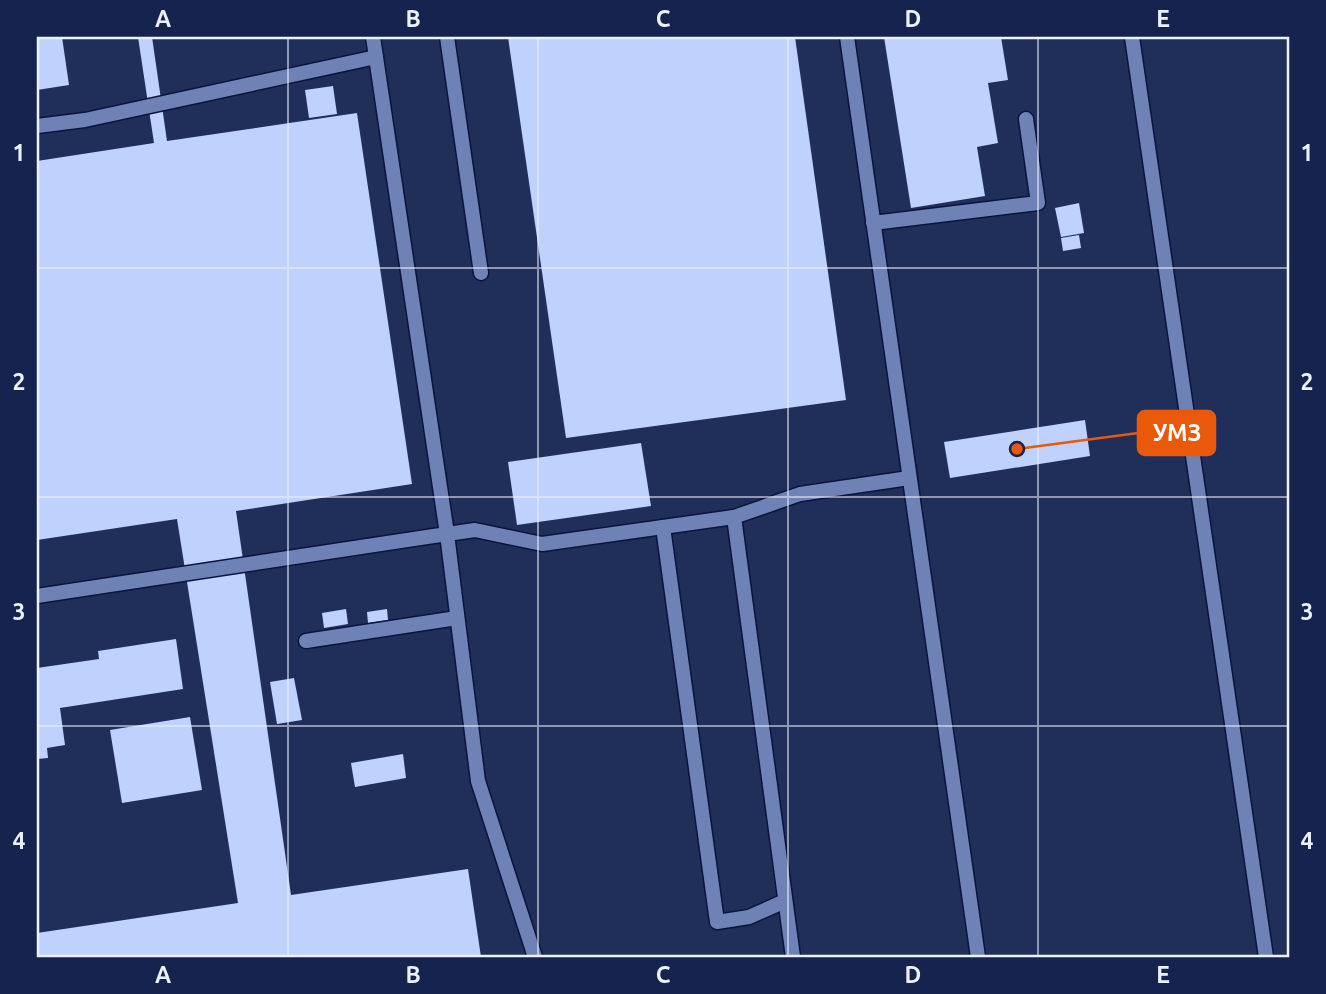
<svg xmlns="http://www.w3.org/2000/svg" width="1326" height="994" viewBox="0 0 1326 994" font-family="Ubuntu,sans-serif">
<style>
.building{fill:#bfd1fd}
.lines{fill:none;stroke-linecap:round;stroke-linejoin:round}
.lane-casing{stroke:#0a143e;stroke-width:17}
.lane{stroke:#6f82b5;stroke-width:14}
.grid{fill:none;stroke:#ecf1fd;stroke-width:2;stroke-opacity:0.55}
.leader{fill:none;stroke:#e8590c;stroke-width:2.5}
.callout-dot{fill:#e8590c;stroke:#16234f;stroke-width:2.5}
.callout{fill:#e8590c;stroke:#e8590c;stroke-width:2.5}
.callout-label{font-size:23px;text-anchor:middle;font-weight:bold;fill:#fff}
.neatline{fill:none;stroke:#ecf1fd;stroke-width:2.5}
.grid-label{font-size:23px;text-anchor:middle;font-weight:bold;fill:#ecf1fd}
</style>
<rect width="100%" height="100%" fill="#202e5a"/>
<g class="building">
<path d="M37,37H62L69,85L37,90Z"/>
<path d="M138,37H152L167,141L357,113L412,484L236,511L291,895L468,869L481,957H37V933L238,903L177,519L37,540V161L154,143Z"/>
<path d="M508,37H795L846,400L566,438Z"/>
<path d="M884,37H1001L1008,80L988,83L998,143L977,147L985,196L911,208Z"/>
<path d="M333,86L337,114L309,118L305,90Z"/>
<path d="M1079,203L1084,233L1061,237L1055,208Z"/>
<path d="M1079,235L1081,248L1063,251L1061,238Z"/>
<path d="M1085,420L1090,456L950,478L944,442Z"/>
<path d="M1154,438L1157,452L1143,455L1140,440Z"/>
<path d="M641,443L651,506L517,525L508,462Z"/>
<path d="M346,609L348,624L324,628L322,613Z"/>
<path d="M387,609L388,620L368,623L367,612Z"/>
<path d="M176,639L183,689L60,708L65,745L47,748L48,758L37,759V668L99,659L98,651Z"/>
<path d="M294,678L302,720L277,724L270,682Z"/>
<path d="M190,717L202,790L122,803L110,730Z"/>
<path d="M403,754L406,778L355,787L351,763Z"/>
</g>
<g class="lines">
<defs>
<g id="lane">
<path d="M447,37L481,273"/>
<path d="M847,37L978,957"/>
<path d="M1132,37L1266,957"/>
<path d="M37,126L85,120L376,57"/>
<path d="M873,223L1038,203L1026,119"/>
<path d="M734,517L793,957"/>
<path d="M663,527L717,922L749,917L785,901"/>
<path d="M37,596L447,534L373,37"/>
<path d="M306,641L457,618"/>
<path d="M535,957L478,781L447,534L475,530L542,544L734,517L800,494L909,478"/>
</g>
</defs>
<use href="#lane" class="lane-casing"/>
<use href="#lane" class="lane"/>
</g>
<path class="grid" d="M288,37V957M538,37V957M788,37V957M1038,37V957M37,268H1289M37,497H1289M37,726H1289"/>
<path class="leader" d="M1017 449L1138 433"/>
<circle class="callout-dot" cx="1017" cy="449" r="7"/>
<rect class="callout" x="1138" y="411" width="77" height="44" rx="7"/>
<g class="callout-label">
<text x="1177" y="441">УМЗ</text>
</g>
<rect width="1326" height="994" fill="none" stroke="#16234f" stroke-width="77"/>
<rect x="38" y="38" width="1250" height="918" class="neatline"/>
<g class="grid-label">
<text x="163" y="27">A</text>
<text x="413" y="27">B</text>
<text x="663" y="27">C</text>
<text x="913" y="27">D</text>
<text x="1163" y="27">E</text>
<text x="19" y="161">1</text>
<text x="1307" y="161">1</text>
<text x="19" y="390">2</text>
<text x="1307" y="390">2</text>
<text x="19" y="620">3</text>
<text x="1307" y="620">3</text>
<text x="19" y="849">4</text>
<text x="1307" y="849">4</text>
<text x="163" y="983">A</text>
<text x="413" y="983">B</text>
<text x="663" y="983">C</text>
<text x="913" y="983">D</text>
<text x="1163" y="983">E</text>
</g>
</svg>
